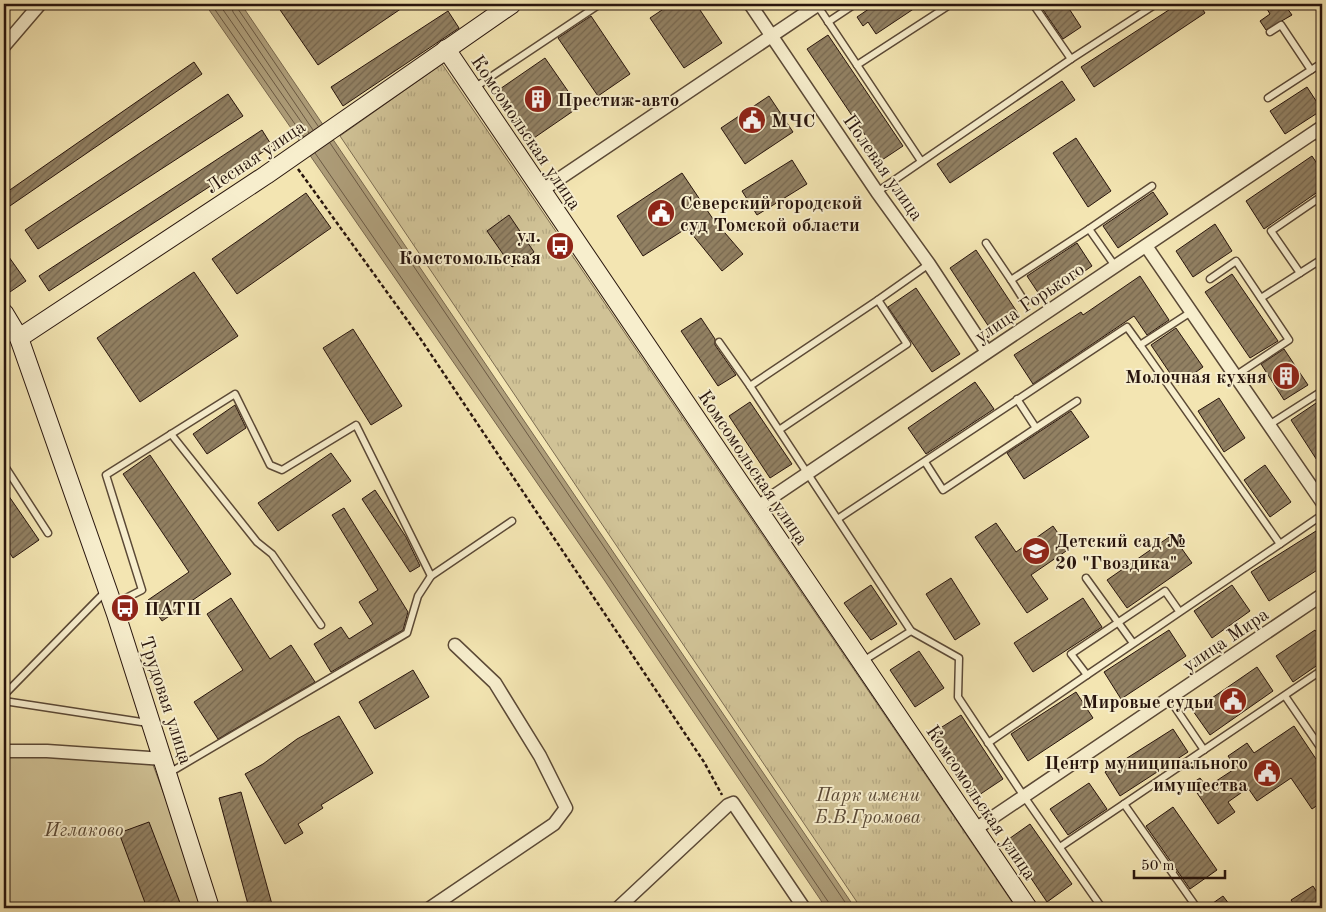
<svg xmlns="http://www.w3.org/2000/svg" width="1326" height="912" viewBox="0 0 1326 912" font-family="'Old Standard TT',serif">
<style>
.park{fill:url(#park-tufts);stroke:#7c6c52}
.garden{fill:#d0c296;stroke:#7c6c52}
.water{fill:#ae9e7a;stroke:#78674e}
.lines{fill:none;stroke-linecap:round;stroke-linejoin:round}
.shore{stroke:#6b5a44;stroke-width:1}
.building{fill:url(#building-hatch);stroke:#28150d}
.lane-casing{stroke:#5b4936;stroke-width:9}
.street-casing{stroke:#5b4936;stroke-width:15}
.secondary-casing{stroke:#28150d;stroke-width:20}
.path{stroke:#28150d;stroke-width:2.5;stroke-dasharray:4 2.5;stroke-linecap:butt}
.lane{stroke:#f7eecd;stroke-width:6}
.street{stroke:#f7eecd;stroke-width:12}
.secondary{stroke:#f7eecd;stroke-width:18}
.labels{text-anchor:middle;stroke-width:4;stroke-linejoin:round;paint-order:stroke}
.poi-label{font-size:19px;font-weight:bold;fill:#28150d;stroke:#f7eecd;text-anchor:start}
.street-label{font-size:19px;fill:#28150d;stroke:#f7eecd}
.park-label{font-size:19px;font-style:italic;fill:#5a4936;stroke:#f7eecd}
</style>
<defs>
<pattern id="park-tufts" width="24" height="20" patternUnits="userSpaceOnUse" patternTransform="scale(1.25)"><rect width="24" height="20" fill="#d0c296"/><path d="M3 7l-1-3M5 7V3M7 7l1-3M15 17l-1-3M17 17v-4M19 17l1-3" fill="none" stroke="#b3a680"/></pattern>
<pattern id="building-hatch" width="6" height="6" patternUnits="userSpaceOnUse" patternTransform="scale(1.25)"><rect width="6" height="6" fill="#928163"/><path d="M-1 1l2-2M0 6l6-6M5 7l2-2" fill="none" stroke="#776850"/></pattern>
</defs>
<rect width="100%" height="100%" fill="#f3e5b2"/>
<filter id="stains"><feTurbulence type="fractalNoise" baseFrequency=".004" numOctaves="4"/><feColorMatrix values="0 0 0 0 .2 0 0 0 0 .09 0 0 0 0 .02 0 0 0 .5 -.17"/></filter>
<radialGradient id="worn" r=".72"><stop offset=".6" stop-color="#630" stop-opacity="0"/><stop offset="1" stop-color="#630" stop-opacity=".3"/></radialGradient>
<path class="park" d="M442,64L1016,908H861L340,136Z"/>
<path class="garden" d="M4,746L149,754L206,908H4Z"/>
<path class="water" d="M205,4H241L855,908H826L605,581Z"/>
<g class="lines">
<g class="shore">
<path d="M211,4L304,137"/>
<path d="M219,4L309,133"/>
<path d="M231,4L233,12L313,130"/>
<path d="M237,4L238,9L318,126"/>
<path d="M330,143L849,908"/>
<path d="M315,153L609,578L829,903L830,908"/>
</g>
</g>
<g class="building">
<path d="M276,4H408L318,65Z"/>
<path d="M671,4H696L722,43L684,68L650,18Z"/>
<path d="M876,4H921L876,34L868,22L863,26L857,17Z"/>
<path d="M1039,4H1066L1081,27L1063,39Z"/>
<path d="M1178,4H1199L1205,13L1094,87L1081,67Z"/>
<path d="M1264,4H1284L1292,15L1266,30L1260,21L1270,14Z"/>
<path d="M448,11L459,28L343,106L331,87Z"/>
<path d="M591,16L630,74L598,96L558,38Z"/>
<path d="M828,35L903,146L882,160L807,49Z"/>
<path d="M545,58L579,107L531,140L497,91Z"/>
<path d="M194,62L202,74L4,210V194Z"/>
<path d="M1062,81L1075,100L950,183L937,164Z"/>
<path d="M1307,87L1322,110L1285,134L1270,111Z"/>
<path d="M228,94L243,116L38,249L25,230Z"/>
<path d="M769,96L793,132L745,164L721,128Z"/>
<path d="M262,130L272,146L49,291L39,276Z"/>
<path d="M1076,138L1111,191L1088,207L1053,153Z"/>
<path d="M1312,156L1322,171V189L1264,229L1246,201Z"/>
<path d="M792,160L807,184L757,215L742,191Z"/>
<path d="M682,173L713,219L743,254L722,271L687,228L643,256L617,216Z"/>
<path d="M1153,192L1168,214L1118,248L1103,226Z"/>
<path d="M306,193L331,228L237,294L212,259Z"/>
<path d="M509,215L534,252L512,267L487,231Z"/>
<path d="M1215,224L1232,251L1193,277L1176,251Z"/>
<path d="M1077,243L1092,266L1043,300L1027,276Z"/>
<path d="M4,250L26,281L7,294L4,289Z"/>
<path d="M976,250L1019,315L993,333L950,268Z"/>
<path d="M194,272L238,336L140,402L97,338Z"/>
<path d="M1232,274L1278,341L1250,358L1205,292Z"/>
<path d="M1140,276L1169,320L1147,335L1134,316L1033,384L1014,355L1081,312L1083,315Z"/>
<path d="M916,288L960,354L932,372L888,307Z"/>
<path d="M701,318L715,339V345L736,375L718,386L681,331Z"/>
<path d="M1176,328L1203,367L1178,385L1151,345Z"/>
<path d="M353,329L402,406L371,425L323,348Z"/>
<path d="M1284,349L1308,385L1284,400L1261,364Z"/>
<path d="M975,382L994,409L926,454L908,428Z"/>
<path d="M1219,398L1245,438L1224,452L1198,411Z"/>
<path d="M1322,399V468L1291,420Z"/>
<path d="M750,402L792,464L770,478L729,416Z"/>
<path d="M235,405L246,428L207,454L193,434Z"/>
<path d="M1071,411L1089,437L1024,479L1007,453Z"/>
<path d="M331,453L351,481L278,531L258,503Z"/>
<path d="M150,455L231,574L162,621L148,600L189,572L123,474Z"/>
<path d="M1265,465L1291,502L1270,517L1244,480Z"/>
<path d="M4,489L39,540L13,558L4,544Z"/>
<path d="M375,490L406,537L420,566L410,572L362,499Z"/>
<path d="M344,508L408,612L403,630L331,672L314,644L341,627L349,639L373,624L359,602L378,590L332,515Z"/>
<path d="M996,523L1016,552L1053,526L1069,549L1031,575L1048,599L1027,613L975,537Z"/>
<path d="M1316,531L1322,541V567L1269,601L1251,572Z"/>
<path d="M1172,535L1192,563L1127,608L1107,580Z"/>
<path d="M951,578L980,624L955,640L926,594Z"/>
<path d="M871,585L897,624L871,640L844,603Z"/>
<path d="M1232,585L1250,611L1212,638L1194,611Z"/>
<path d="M231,598L270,659L291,645L315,682L218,739L194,702L243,670L207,614Z"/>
<path d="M1083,598L1102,627L1033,672L1014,643Z"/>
<path d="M1169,630L1186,656L1121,699L1104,672Z"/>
<path d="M1315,630L1322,640V662L1293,682L1276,656Z"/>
<path d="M919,651L944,688L915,707L890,670Z"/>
<path d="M1257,667L1273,691L1210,735L1193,711Z"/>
<path d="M413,670L429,697L375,729L359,702Z"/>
<path d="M1076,692L1093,718L1028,761L1011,734Z"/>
<path d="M961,715L1003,779L976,797L934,732Z"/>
<path d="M339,716L373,773L321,805L323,808L298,824L303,833L285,844L245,774L263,764L297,739Z"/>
<path d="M1294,726L1322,768V802L1312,809L1291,778L1257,801L1248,788L1228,802L1235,812L1218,824L1191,784L1200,778L1207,787L1236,768L1228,756L1247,743L1254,753Z"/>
<path d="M1173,729L1188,752L1120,796L1105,772Z"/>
<path d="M1089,783L1107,809L1068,835L1050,809Z"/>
<path d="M241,792L273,908H249L219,798Z"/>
<path d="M1173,807L1217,870L1190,889L1146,826Z"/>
<path d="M149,822L182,908H147L119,833Z"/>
<path d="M1030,824L1072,884L1047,902L1006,841Z"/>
<path d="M1313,886L1322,900V908H1296L1291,900Z"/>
<path d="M1223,896L1232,908H1206Z"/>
</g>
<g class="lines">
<defs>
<g id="lane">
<path d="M1033,4L1071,59L1156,4"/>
<path d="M817,5L921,161"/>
<path d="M828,22L855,4"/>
<path d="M857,65L951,4"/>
<path d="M1311,70L1322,63"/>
<path d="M474,88L600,4"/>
<path d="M1268,98L1311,70L1281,25L1270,32"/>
<path d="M1315,132L1322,142"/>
<path d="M877,192L1071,59"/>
<path d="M1089,229L1152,186"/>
<path d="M986,243L1011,280L1089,229L1115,266"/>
<path d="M1300,273L1322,259"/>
<path d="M1210,279L1236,261L1289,340L1235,376"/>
<path d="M1011,280L1025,302"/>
<path d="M1261,298L1300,273L1271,231L1322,196"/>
<path d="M878,300L929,264"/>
<path d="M719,342L750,386"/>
<path d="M1140,345L1280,544L1322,515"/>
<path d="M1269,425L1322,391"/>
<path d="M1036,428L1077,401"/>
<path d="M779,430L907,344L878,300L750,386L911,631"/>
<path d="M171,434L257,542L272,554L321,625"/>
<path d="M925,462L943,490L1036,428L1017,399"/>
<path d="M4,465L48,533"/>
<path d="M839,518L1127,327L1140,345L1191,312"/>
<path d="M1086,578L1133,643"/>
<path d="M114,604L142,590L106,475L235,394L270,465L282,470L356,425L431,576L512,521"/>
<path d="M1179,611L1165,591L1071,654L1087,675L1280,544"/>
<path d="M863,661L911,631L959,658L958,697L1023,795L1102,908"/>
<path d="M4,695L106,591"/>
<path d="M1285,696L1322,750"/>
<path d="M1170,700L1204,750"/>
<path d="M4,701L148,723"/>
<path d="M988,743L1087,675"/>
<path d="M169,773L407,633L418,596L431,576"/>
<path d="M1124,804L1322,670"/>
<path d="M1060,847L1124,804L1197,908"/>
</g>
<g id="street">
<path d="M750,4L877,192L929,264L987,352"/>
<path d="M4,46L40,4"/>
<path d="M541,191L819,4"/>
<path d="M1146,246L1322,502"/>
<path d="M756,508L1322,127"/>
<path d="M4,751H47L164,759"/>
<path d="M974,830L1322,595"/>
<path d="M430,908L554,824L566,808L540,756L495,683L455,645"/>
<path d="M618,908L728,805L733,803L804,908"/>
</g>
<g id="secondary">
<path d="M446,49L1028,908"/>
<path d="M4,313L19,338L116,614L210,908"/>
<path d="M19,338L266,175L512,4"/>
</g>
</defs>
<use href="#lane" class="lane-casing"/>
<use href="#street" class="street-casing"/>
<use href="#secondary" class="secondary-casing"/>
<path class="path" d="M298,169L418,335L704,762L722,795"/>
<use href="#lane" class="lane"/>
<use href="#street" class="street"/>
<use href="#secondary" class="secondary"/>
</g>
<defs>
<symbol id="building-disc" viewBox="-11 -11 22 22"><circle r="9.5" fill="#8f2418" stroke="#f7eecd"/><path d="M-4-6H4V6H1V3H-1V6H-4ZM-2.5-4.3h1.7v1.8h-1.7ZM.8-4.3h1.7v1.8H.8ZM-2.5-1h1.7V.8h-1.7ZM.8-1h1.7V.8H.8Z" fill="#fff"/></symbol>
<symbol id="civic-disc" viewBox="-11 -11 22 22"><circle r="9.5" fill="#8f2418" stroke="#f7eecd"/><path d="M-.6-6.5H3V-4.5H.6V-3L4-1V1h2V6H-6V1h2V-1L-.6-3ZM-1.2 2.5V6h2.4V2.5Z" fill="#fff"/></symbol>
<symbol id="bus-disc" viewBox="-11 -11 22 22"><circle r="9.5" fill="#8f2418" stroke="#f7eecd"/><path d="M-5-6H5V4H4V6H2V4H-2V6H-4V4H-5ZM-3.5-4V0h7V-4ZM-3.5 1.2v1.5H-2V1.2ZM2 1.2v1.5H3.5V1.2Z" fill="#fff"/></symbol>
<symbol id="school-disc" viewBox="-11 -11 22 22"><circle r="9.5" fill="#8f2418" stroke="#f7eecd"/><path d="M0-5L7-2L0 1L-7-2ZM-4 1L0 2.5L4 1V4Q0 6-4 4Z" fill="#fff"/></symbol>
</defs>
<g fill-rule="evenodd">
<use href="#building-disc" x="522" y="83" width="32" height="32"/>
<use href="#civic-disc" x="736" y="104" width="32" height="32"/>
<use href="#civic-disc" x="645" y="197" width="32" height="32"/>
<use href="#bus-disc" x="544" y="230" width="32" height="32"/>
<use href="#building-disc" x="1270" y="360" width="32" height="32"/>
<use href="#school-disc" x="1020" y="535" width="32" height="32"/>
<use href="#bus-disc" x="109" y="592" width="32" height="32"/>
<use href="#civic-disc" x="1217" y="685" width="32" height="32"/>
<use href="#civic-disc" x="1251" y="757" width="32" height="32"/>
</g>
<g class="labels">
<g class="poi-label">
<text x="557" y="106">Престиж-авто</text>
<text x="771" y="127">МЧС</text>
<text x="680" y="209">Северский городской<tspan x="680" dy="22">суд Томской области</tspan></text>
<text x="541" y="242" text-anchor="end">ул.<tspan x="541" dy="22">Комстомольская</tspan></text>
<text x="1267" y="383" text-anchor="end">Молочная кухня</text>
<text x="1055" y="547">Детский сад №<tspan x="1055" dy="22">20 "Гвоздика"</tspan></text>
<text x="144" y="615">ПАТП</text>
<text x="1214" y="708" text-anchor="end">Мировые судьи</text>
<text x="1248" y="769" text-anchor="end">Центр муниципального<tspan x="1248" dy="22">имущества</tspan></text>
</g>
<g class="street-label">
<text transform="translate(527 132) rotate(56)" y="7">Комсомольская улица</text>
<text transform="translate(255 156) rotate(-34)" y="7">Лесная улица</text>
<text transform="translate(884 167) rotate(55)" y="7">Полевая улица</text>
<text transform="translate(1029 302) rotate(-34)" y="7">улица Горького</text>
<text transform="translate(754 467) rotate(56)" y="7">Комсомольская улица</text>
<text transform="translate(1225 639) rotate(-34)" y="7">улица Мира</text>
<text transform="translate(167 700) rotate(72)" y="7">Трудовая улица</text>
<text transform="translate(982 802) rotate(56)" y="7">Комсомольская улица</text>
</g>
<g class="park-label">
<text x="868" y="801">Парк имени<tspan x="868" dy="22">Б.В.Громова</tspan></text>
<text x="84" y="836">Иглаково</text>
</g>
</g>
<rect width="1326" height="912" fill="none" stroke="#f3e5b2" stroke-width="20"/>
<rect x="5" y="5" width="1316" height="902" fill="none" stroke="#28150d" stroke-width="2.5"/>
<rect x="10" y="10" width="1306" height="892" fill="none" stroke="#28150d"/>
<path d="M1134 870v8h91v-8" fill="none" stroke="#28150d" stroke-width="2.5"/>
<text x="1141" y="870" font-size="15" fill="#28150d" stroke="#f7eecd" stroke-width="4" paint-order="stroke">50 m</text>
<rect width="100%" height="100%" filter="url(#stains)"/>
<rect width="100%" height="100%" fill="url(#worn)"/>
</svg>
